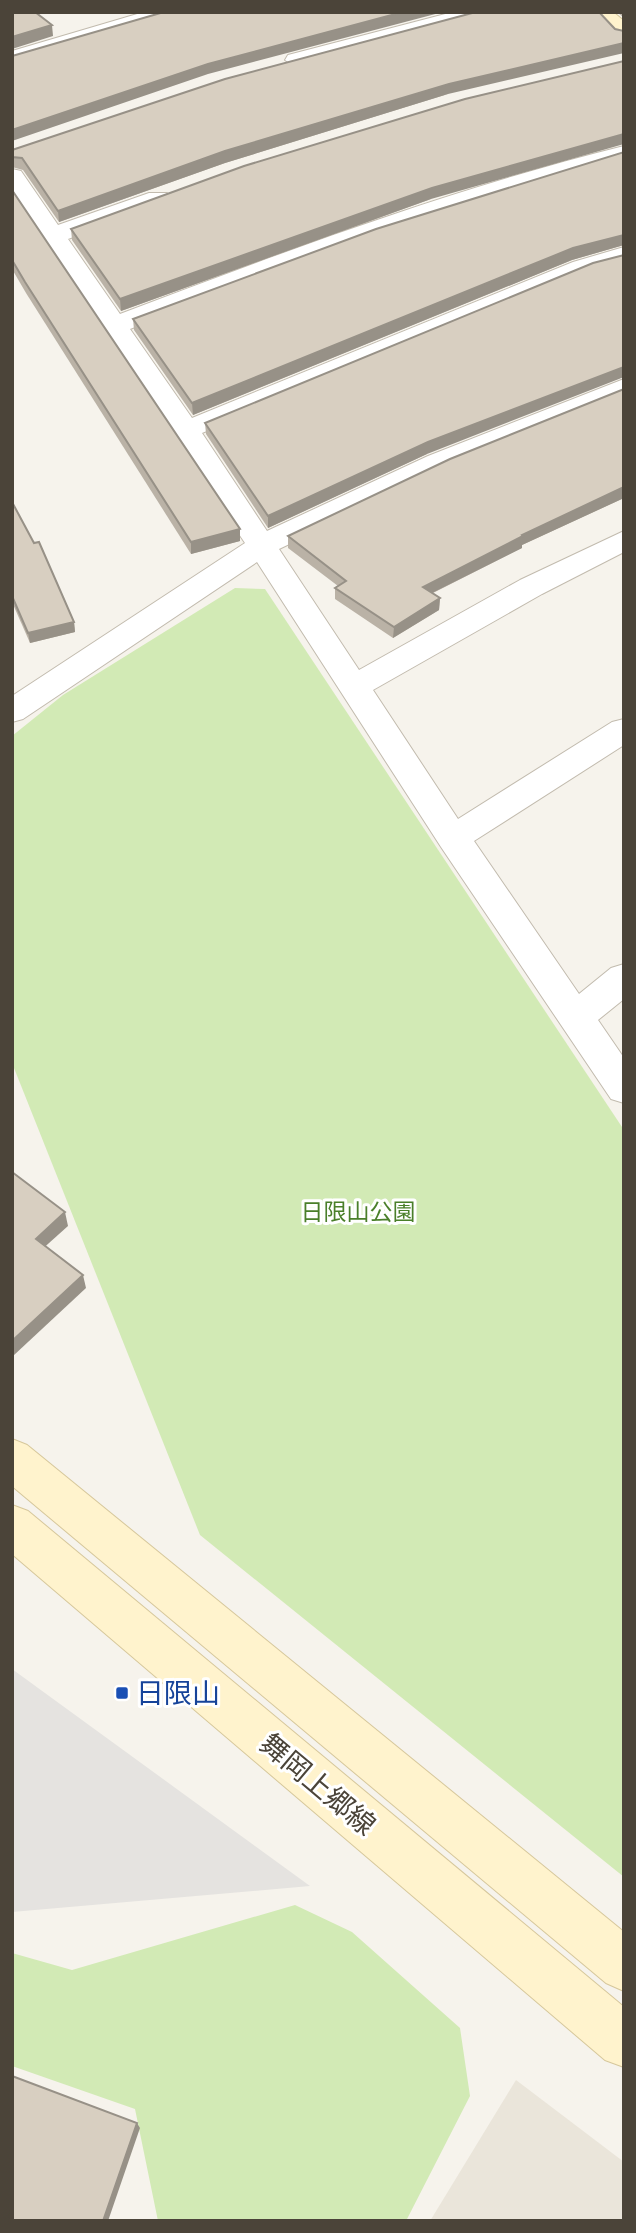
<svg xmlns="http://www.w3.org/2000/svg" width="636" height="2233" viewBox="0 0 636 2233" font-family="Rubik,'Noto Sans JP',sans-serif">
<style>
.residential{fill:#eae5da}
.green{fill:#d2eab5}
.parking{fill:#e5e3e0}
.lines{fill:none;stroke-linecap:round;stroke-linejoin:round}
.street-casing{stroke:#c2bbae;stroke-width:2}
.secondary-casing{stroke:#d6c79b;stroke-width:2}
.street{fill:#fff;fill-rule:evenodd}
.secondary{fill:#fff3cd;fill-rule:evenodd}
.wall{fill:#bab2a6}
.shaded-wall{fill:#979187}
.building{fill:#d8cfc1;stroke:#979187;stroke-width:2}
.transit-dot{fill:#1a4fb4;stroke:#fff;stroke-width:2.5}
.labels{text-anchor:middle;stroke-width:6;stroke-linejoin:round;paint-order:stroke}
.park-label{font-size:23px;fill:#4a7f2a;stroke:#fff}
.near-transit-label{font-size:28px;fill:#164399;stroke:#fff;text-anchor:start}
.near-street-label{font-size:28px;fill:#4b4439;stroke:#fff}
</style>
<rect width="100%" height="100%" fill="#f6f3ec"/>
<path class="residential" d="M516,2080L624,2162V2221H430Z"/>
<g class="green">
<path d="M235,588L265,589L624,1130V1877L200,1535L12,1063V736L63,695Z"/>
<path d="M295,1905L352,1932L460,2028L470,2096L406,2221H158L135,2109L12,2066V1953L72,1970Z"/>
</g>
<path class="parking" d="M12,1669L310,1886L12,1912Z"/>
<g class="lines">
<defs>
<g id="street">
<path d="M144,12H179L176,17L12,65V51Z"/>
<path d="M453,12H491L488,17L296,67L285,60L288,55Z"/>
<path d="M624,146V160C455,206 293,266 130,329L192,418L573,262L624,247V263L591,272L202,433L267,531L428,456L624,379V397L448,468L279,549L359,670L520,580L624,531V552L542,594L373,690L458,819L612,722L624,719V745L474,841L579,994L611,968L624,964V999L598,1020L624,1058V1103L611,1099L441,847L257,562L23,719L12,722V696L245,543L12,194V169L21,171L58,225L149,193H167L170,198L167,203L68,239L120,314C286,251 451,189 624,146Z"/>
</g>
<g id="secondary">
<path d="M589,12H613L624,21V40L616,38Z"/>
<path d="M12,1439L27,1445L624,1932V1991L606,1983L12,1486Z"/>
<path d="M12,1505L28,1511L624,2007V2067L605,2060L12,1554Z"/>
</g>
</defs>
<use href="#street" class="street-casing"/>
<use href="#secondary" class="secondary-casing"/>
<use href="#street" class="street"/>
<use href="#secondary" class="secondary"/>
</g>
<g class="wall">
<path d="M617,12H624V18Z"/>
<path d="M448,94L225,163L59,222L23,170L12,167V150Z"/>
<path d="M624,152V245L572,260L193,415L134,330L133,319Z"/>
<path d="M12,190L240,541L191,554L26,293L12,269Z"/>
<path d="M431,199L121,311L72,240L71,229Z"/>
<path d="M624,389V498L522,545V548L433,593L440,598L439,610L393,638L335,599V588L338,586L288,548V536Z"/>
<path d="M205,423L427,454L268,528L206,434Z"/>
<path d="M12,502L74,622L75,632L30,643L12,602Z"/>
</g>
<g class="shaded-wall">
<path d="M403,12H443L208,74L12,141V130L208,64Z"/>
<path d="M52,25L53,36L12,49V37Z"/>
<path d="M624,43V53L448,94L225,163L59,222L58,211L225,151L449,84Z"/>
<path d="M624,134V144L431,199L121,311L120,299L432,188Z"/>
<path d="M624,235V245L572,260L193,415L192,403L573,248Z"/>
<path d="M624,367V377L427,454L268,528V516L428,442Z"/>
<path d="M624,487V498L522,545V548L422,598L423,587L522,535Z"/>
<path d="M240,529V541L191,554V542Z"/>
<path d="M440,598L439,610L393,638L394,627Z"/>
<path d="M74,622L75,632L30,643L28,633Z"/>
<path d="M65,1212L68,1226L39,1252L36,1239Z"/>
<path d="M83,1275L86,1288L13,1356L12,1341Z"/>
<path d="M137,2123L140,2128L108,2221H103Z"/>
</g>
<g class="building">
<path d="M12,12H35L52,25L12,37Z"/>
<path d="M164,12H403L208,64L12,130V56Z"/>
<path d="M476,12H599L615,29L624,31V43L449,84L225,151L58,211L22,158L12,157V150L225,79Z"/>
<path d="M624,61V134L432,188L120,299L71,229L244,166L465,99Z"/>
<path d="M624,152V235L573,248L192,403L133,319L376,229Z"/>
<path d="M12,190L240,529L191,542L25,282L12,260Z"/>
<path d="M624,255V367L428,442L268,516L205,423L593,263Z"/>
<path d="M624,389V487L522,535L523,536L423,587L440,598L394,627L335,588L346,581L288,536L450,459Z"/>
<path d="M12,502L34,543L39,542L74,622L28,633L12,596Z"/>
<path d="M12,1172L65,1212L36,1239L83,1275L12,1341Z"/>
<path d="M12,2076L137,2123L103,2221H12Z"/>
</g>
<rect class="transit-dot" x="115" y="1686" width="14" height="14" rx="3.5"/>
<g class="labels">
<g class="park-label">
<text x="358" y="1220">日限山公園</text>
</g>
<g class="near-transit-label">
<text x="136" y="1703">日限山</text>
</g>
<g class="near-street-label">
<text transform="translate(318 1784) rotate(40)" y="10">舞岡上郷線</text>
</g>
</g>
<rect width="636" height="2233" fill="none" stroke="#4b4439" stroke-width="28"/>
</svg>
